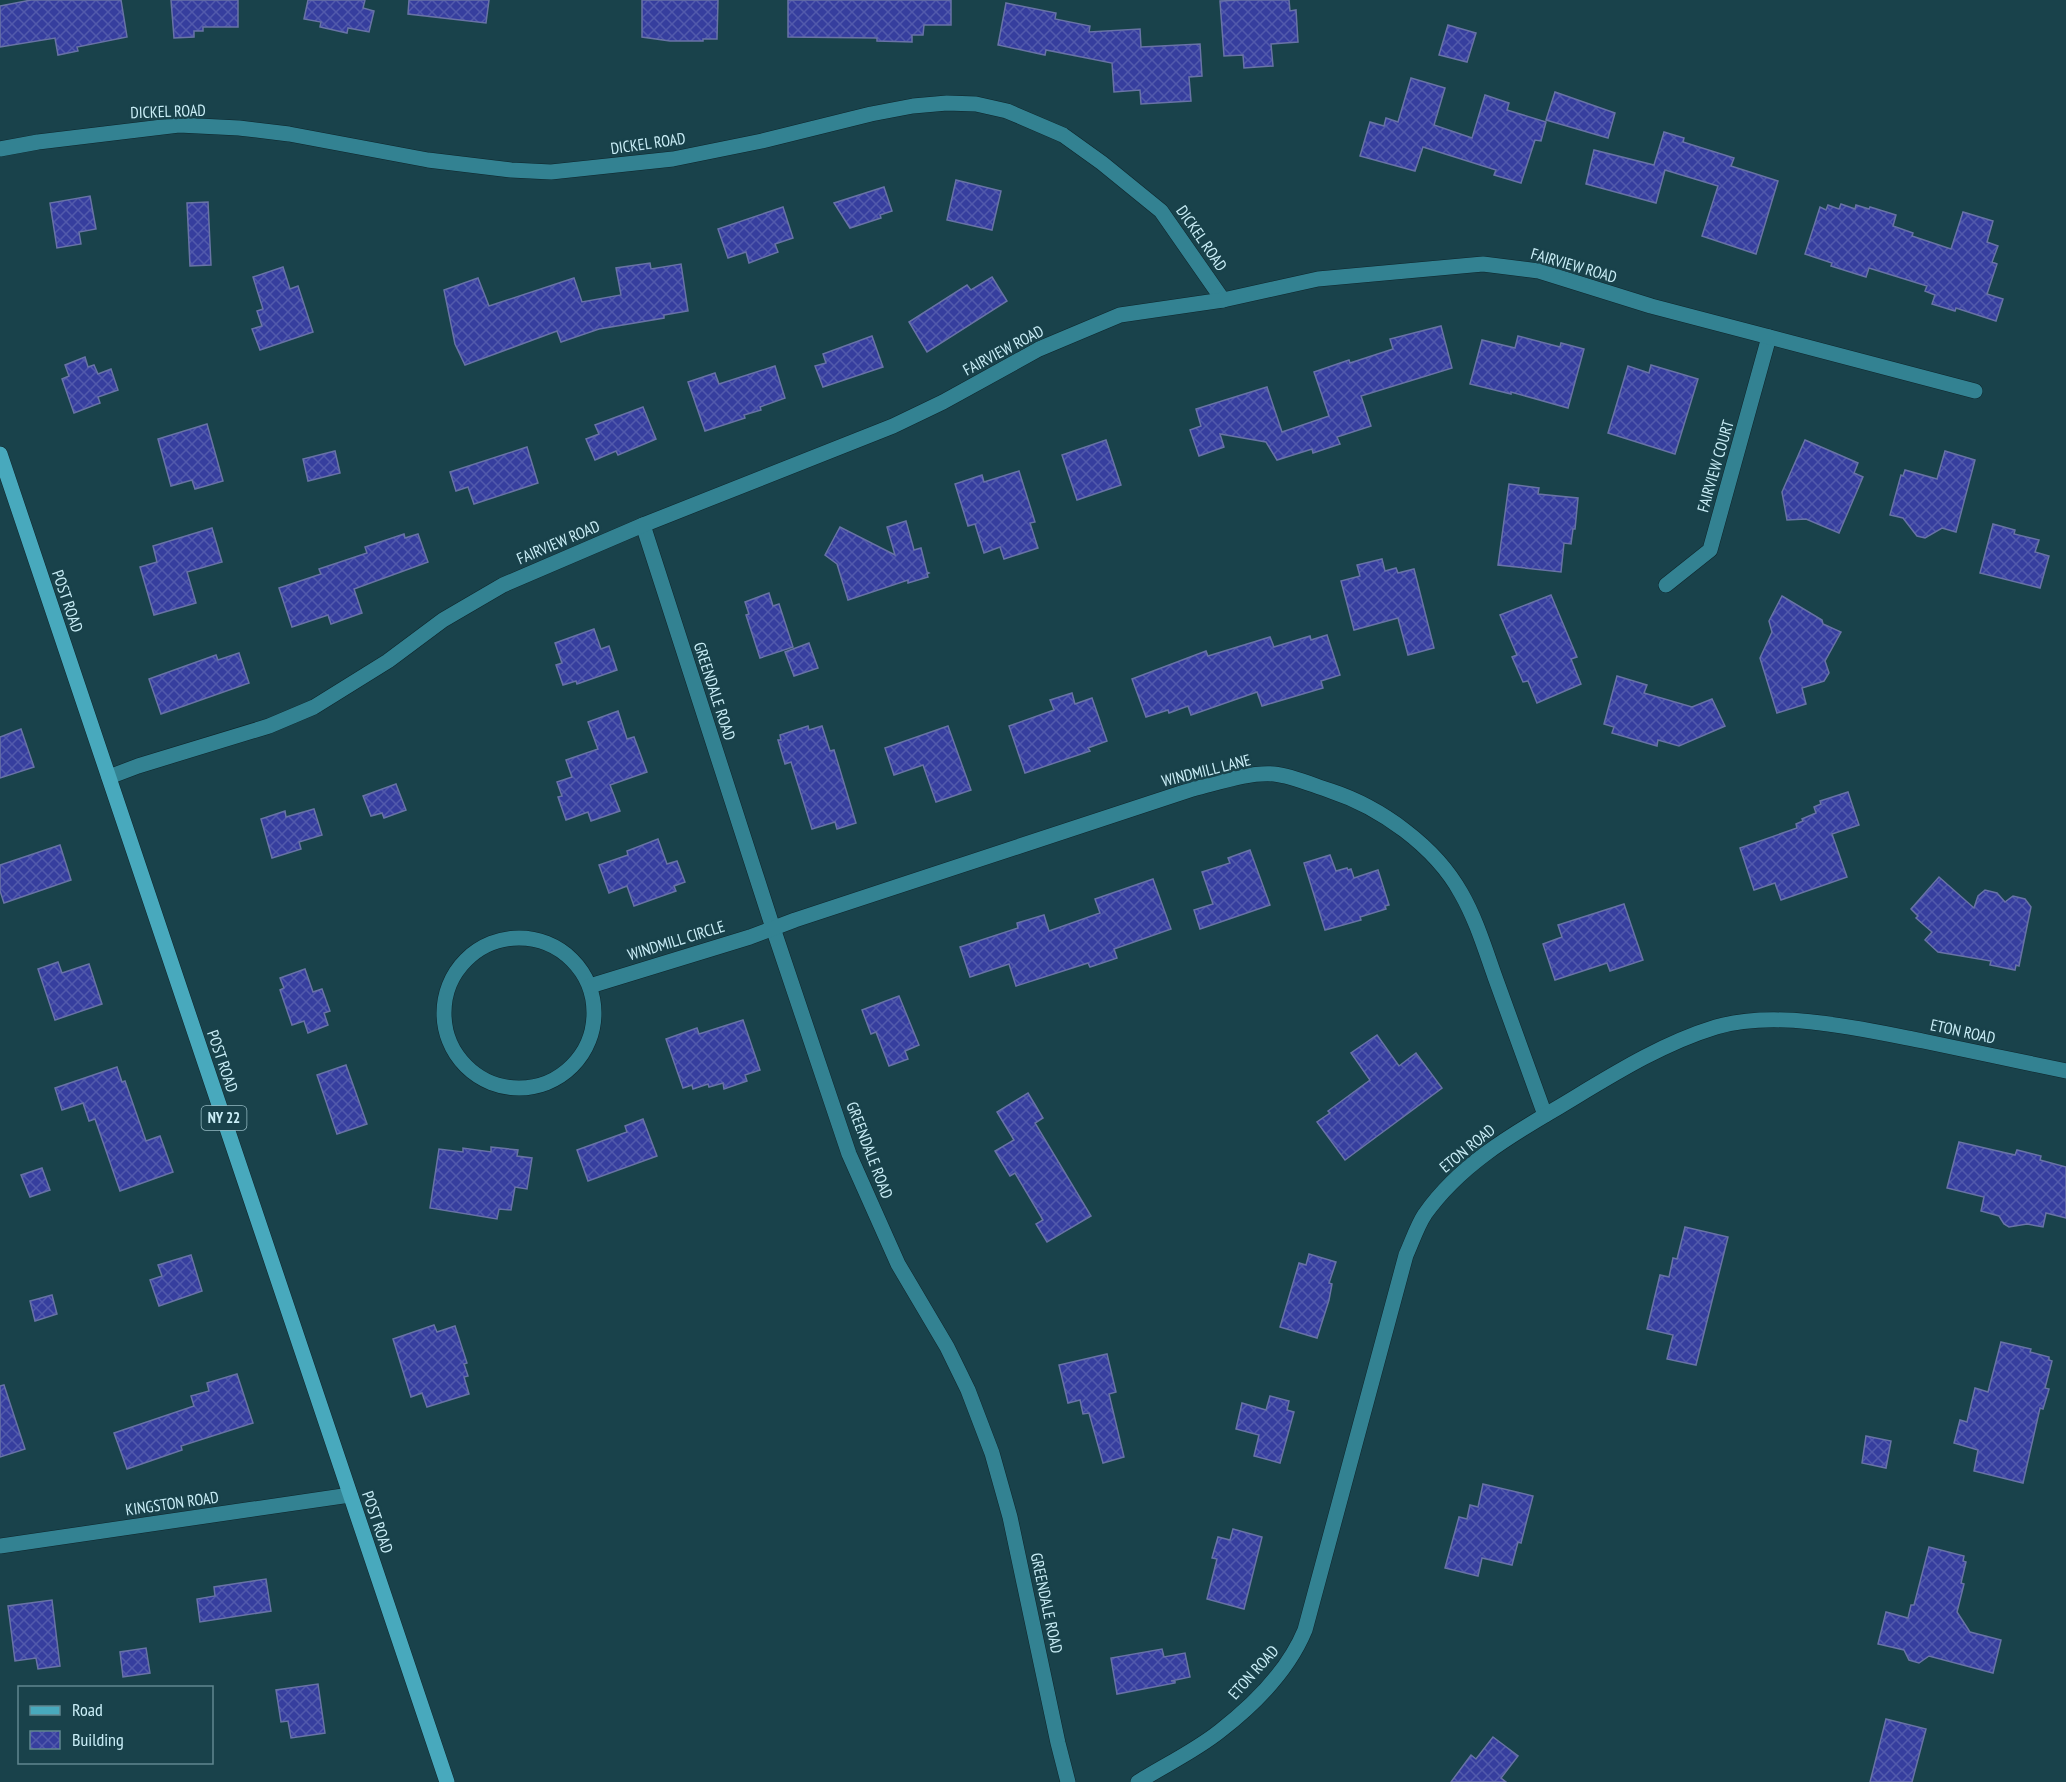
<svg xmlns="http://www.w3.org/2000/svg" width="2066" height="1782" viewBox="0 0 2066 1782" font-family="'PT Sans Narrow',sans-serif">
<style>
.building{fill:url(#building-cross-hatch);stroke:#6873a6;stroke-width:1.5}
.lines{fill:none;stroke-linecap:round;stroke-linejoin:round}
.minor-casing{stroke:#0e262c;stroke-width:16}
.primary-casing{stroke:#0e262c;stroke-width:16}
.minor{stroke:#338292;stroke-width:15}
.primary{stroke:#48a9bd;stroke-width:15}
.labels{text-anchor:middle;stroke-width:5;stroke-linejoin:round;paint-order:stroke}
.shield{fill:#19424b;stroke:#95bac3;stroke-width:1.5}
.shield-label{font-size:15px;font-weight:bold;fill:#caeef7}
.street-label{font-size:16px;fill:#caeef7;stroke:#19424b}
</style>
<defs>
<pattern id="building-cross-hatch" width="8" height="8" patternUnits="userSpaceOnUse" patternTransform="scale(1.5)"><rect width="8" height="8" fill="#363e9e"/><path d="M0 0l8 8M0 8l8-8" fill="none" stroke="#525aac"/></pattern>
</defs>
<rect width="100%" height="100%" fill="#19424b"/>
<g class="building">
<path d="M31,0H121L127,37L77,47L78,51L58,55L55,38L0,47V6Z"/>
<path d="M171,0H238V27H203V31H194V37L174,38Z"/>
<path d="M308,0H365L363,8L374,11L369,32L348,28L347,33L320,27L321,22L304,19Z"/>
<path d="M409,0H489L486,23L408,14Z"/>
<path d="M642,0H718L717,39H703V41H670L642,37Z"/>
<path d="M788,0H951V25H924L923,35H912V42L877,41V38L788,37Z"/>
<path d="M1240,0H1289L1290,11L1296,10L1298,42L1271,44L1273,66L1244,68L1243,55L1224,56L1220,1Z"/>
<path d="M1006,3L1056,13L1055,19L1090,26L1089,32L1140,29L1141,47L1200,44L1202,76L1189,77L1191,101L1141,104L1140,90L1114,92L1112,63L1046,50L1045,55L998,45Z"/>
<path d="M1448,25L1476,33L1467,62L1439,55Z"/>
<path d="M1411,78L1445,88L1434,125L1472,138L1485,95L1509,103L1507,110L1546,122L1541,141L1535,140L1521,183L1494,175L1496,170L1423,147L1415,171L1360,156L1370,122L1384,126L1386,118L1398,122Z"/>
<path d="M1555,92L1615,113L1608,138L1546,120Z"/>
<path d="M1664,132L1684,138L1683,142L1734,158L1731,166L1778,181L1756,254L1702,236L1718,186L1665,170L1656,203L1586,184L1594,150L1654,165Z"/>
<path d="M956,180L1001,191L992,230L947,220Z"/>
<path d="M884,187L892,211L880,215L881,218L850,228L834,203Z"/>
<path d="M90,196L96,229L79,232L81,244L57,248L50,203Z"/>
<path d="M208,202L211,265L190,266L187,203Z"/>
<path d="M1841,204L1855,209L1856,205L1869,209L1870,207L1896,215L1893,226L1913,233L1912,236L1951,249L1963,212L1993,221L1987,242L1998,246L1992,262L1997,264L1987,294L2003,299L1996,321L1956,308L1955,311L1932,304L1935,295L1925,291L1927,286L1869,268L1866,277L1831,266L1832,263L1805,254L1820,207L1826,210L1828,205L1839,209Z"/>
<path d="M783,207L793,238L775,244L778,252L749,263L746,252L728,258L718,229Z"/>
<path d="M650,263L651,269L681,264L688,311L664,315V318L599,329L561,342L557,331L465,365L455,344L444,290L478,278L489,306L574,278L582,302L621,295L616,268Z"/>
<path d="M283,267L290,289L298,286L313,332L260,350L252,329L262,326L257,311L263,309L253,277Z"/>
<path d="M992,277L1007,301L927,352L909,322L967,285L971,290Z"/>
<path d="M1441,326L1452,368L1361,396L1371,426L1337,437L1340,444L1313,453L1312,449L1277,460L1266,442L1220,434L1224,447L1199,456L1190,430L1201,426L1196,409L1267,387L1282,432L1329,416L1314,372L1349,360L1350,363L1393,349L1390,339Z"/>
<path d="M872,336L883,367L823,387L815,366L826,363L823,354Z"/>
<path d="M1518,336L1560,347L1561,343L1584,349L1568,408L1511,392V394L1470,384L1482,340L1515,348Z"/>
<path d="M85,357L88,367L94,365L98,374L111,369L118,390L98,397L100,403L74,413L62,379L69,376L65,365Z"/>
<path d="M1651,365L1698,379L1675,454L1608,433L1628,366L1649,373Z"/>
<path d="M775,366L785,398L760,407L761,410L744,415L745,418L705,431L688,382L715,373L719,384Z"/>
<path d="M643,407L656,439L618,455L616,451L595,460L586,439L599,434L595,425Z"/>
<path d="M207,424L223,481L195,489L192,480L171,486L158,439Z"/>
<path d="M1106,440L1121,485L1077,500L1062,455Z"/>
<path d="M1805,440L1858,463L1854,473L1863,477L1839,533L1806,519L1787,520L1782,492Z"/>
<path d="M527,447L538,483L474,504L468,487L456,491L450,472Z"/>
<path d="M335,451L340,473L308,481L303,459Z"/>
<path d="M1945,451L1975,460L1956,532L1942,528L1925,538L1917,536L1903,518L1890,515L1901,475L1903,476L1905,470L1937,479Z"/>
<path d="M1019,471L1035,522L1030,523L1038,548L1004,559L1000,547L984,553L975,524L968,526L955,484L982,475L984,482Z"/>
<path d="M1509,484L1539,488L1538,494L1578,498L1575,529H1573L1571,544L1564,543L1561,572L1498,565Z"/>
<path d="M906,521L914,550L921,548L927,572L929,573L927,574L928,577L908,583V580L848,600L837,564L825,555L840,527L895,555L887,527Z"/>
<path d="M1993,524L2015,530L2014,534L2039,540L2035,552L2049,556L2040,588L1980,573Z"/>
<path d="M212,528L222,562L187,572L196,603L154,615L140,567L157,562L153,546Z"/>
<path d="M404,534L405,538L418,534L428,562L354,589L362,613L331,624L328,615L292,627L279,588L321,574L319,569L367,553L365,547Z"/>
<path d="M1382,559L1385,571L1396,568L1398,573L1414,569L1434,648L1408,655L1398,618L1354,630L1341,581L1360,576L1357,565Z"/>
<path d="M769,593L773,606L779,604L793,647L760,658L746,615L749,614L745,602Z"/>
<path d="M1551,595L1577,657L1571,659L1581,684L1537,703L1528,681L1523,682L1512,657L1517,655L1500,615Z"/>
<path d="M1782,596L1822,620L1823,624L1841,632L1825,661L1829,673L1824,681L1802,688L1806,704L1777,713L1760,658L1772,632L1769,621Z"/>
<path d="M594,629L601,649L609,646L617,670L577,684L576,681L563,685L556,665L562,663L555,643Z"/>
<path d="M1327,635L1340,675L1321,681L1323,688L1262,706L1257,692L1191,715L1188,706L1169,713L1168,710L1146,717L1132,679L1206,651L1208,656L1270,637L1274,647L1310,636L1311,640Z"/>
<path d="M809,643L818,668L794,676L785,652Z"/>
<path d="M239,653L249,683L161,714L149,679L216,655L218,660Z"/>
<path d="M1617,676L1647,685L1644,693L1692,707L1712,699L1725,726L1679,746L1658,740L1657,746L1612,733L1614,727L1604,724Z"/>
<path d="M1072,693L1075,704L1092,698L1107,741L1088,748L1090,751L1025,773L1009,726L1054,710L1050,700Z"/>
<path d="M618,711L627,739L634,737L647,772L610,785L620,811L591,821L588,812L566,820L558,797L562,796L557,782L572,777L566,760L598,749L588,722Z"/>
<path d="M808,726L809,730L822,726L830,751L834,750L856,823L837,829L835,822L812,829L791,762L785,764L778,740H781L780,735Z"/>
<path d="M948,726L971,790L936,802L923,765L894,775L885,748Z"/>
<path d="M21,729L34,767L0,778V737Z"/>
<path d="M396,784L406,810L384,818L382,813L371,816L363,796Z"/>
<path d="M1848,792L1859,825L1832,834L1847,877L1781,900L1775,883L1754,890L1740,848L1797,828L1796,824L1803,821L1802,819L1816,813L1814,807L1821,804L1820,801Z"/>
<path d="M314,809L322,835L299,842L301,849L272,858L261,819L285,811L286,817Z"/>
<path d="M658,839L667,864L677,861L685,882L674,886L676,891L634,906L627,886L609,893L599,865L628,855L627,851Z"/>
<path d="M60,845L71,880L4,903L0,891V865Z"/>
<path d="M1250,850L1270,905L1200,929L1194,910L1213,904L1202,872L1230,863L1228,858Z"/>
<path d="M1330,855L1336,871L1347,868L1348,870L1351,869L1354,878L1378,870L1389,905L1385,906L1386,909L1360,917L1361,920L1325,930L1304,863Z"/>
<path d="M1939,877L1974,908L1978,896L1985,890L1997,893L2005,902L2013,896L2025,899L2031,907L2019,966L2016,965L2015,970L1990,965L1991,961L1938,952L1925,940L1932,932L1916,918L1918,916L1911,909Z"/>
<path d="M1153,879L1171,929L1114,949L1117,958L1090,967L1088,963L1016,986L1009,964L970,977L960,947L1018,928L1017,923L1044,915L1049,931L1100,913L1095,899Z"/>
<path d="M1624,904L1643,960L1610,971L1607,963L1555,980L1543,944L1562,937L1558,925Z"/>
<path d="M58,962L62,973L89,964L102,1004L55,1020L38,969Z"/>
<path d="M305,969L313,992L322,989L330,1011L324,1013L328,1025L308,1033L304,1021L292,1025L280,990L284,988L280,978Z"/>
<path d="M899,996L919,1045L905,1051L908,1059L889,1066L876,1032L871,1034L862,1010Z"/>
<path d="M743,1020L760,1070L745,1075L747,1081L724,1089L723,1083L709,1087L708,1084L693,1089L692,1085L683,1088L666,1039L697,1028L699,1034Z"/>
<path d="M1377,1035L1399,1066L1416,1053L1442,1088L1345,1160L1317,1122L1330,1113L1328,1111L1370,1080L1351,1053Z"/>
<path d="M346,1065L367,1124L337,1134L317,1075Z"/>
<path d="M117,1067L122,1082L125,1081L146,1141L160,1136L173,1172L120,1191L95,1119L89,1121L83,1103L62,1110L55,1088Z"/>
<path d="M1028,1093L1043,1118L1035,1123L1091,1216L1047,1242L1036,1224L1043,1220L1015,1173L1010,1176L995,1151L1014,1140L997,1112Z"/>
<path d="M643,1119L657,1156L588,1181L577,1150L627,1132L625,1126Z"/>
<path d="M1959,1142L2015,1155L2017,1150L2041,1156L2040,1160L2066,1167V1218L2046,1213L2043,1227L2027,1224L2009,1227L2004,1224L1999,1216L1981,1211L1984,1197L1947,1188Z"/>
<path d="M491,1147L518,1150L517,1156L532,1158L527,1189L515,1187L511,1210L499,1209L497,1219L430,1208L439,1149L463,1152V1148L491,1152Z"/>
<path d="M42,1168L50,1190L30,1197L21,1175Z"/>
<path d="M1685,1227L1728,1237L1696,1365L1667,1359L1673,1335L1647,1329L1660,1275L1669,1277L1673,1258L1677,1259Z"/>
<path d="M1309,1254L1336,1262L1329,1283L1332,1284L1329,1300L1317,1338L1280,1327L1299,1263L1306,1265Z"/>
<path d="M191,1255L202,1291L159,1306L150,1280L162,1276L158,1265Z"/>
<path d="M52,1295L57,1314L35,1321L30,1301Z"/>
<path d="M434,1325L437,1332L455,1326L467,1363L464,1364L468,1376L464,1377L469,1394L427,1407L422,1393L411,1397L393,1339Z"/>
<path d="M2001,1342L2031,1349L2030,1352L2049,1357V1360L2052,1361L2045,1388L2049,1389L2043,1409L2040,1408L2023,1483L1974,1471L1978,1450L1954,1443L1960,1420L1967,1422L1975,1388L1988,1392Z"/>
<path d="M1107,1354L1116,1392L1109,1394L1124,1457L1103,1463L1089,1413L1083,1414L1080,1400L1068,1403L1059,1365Z"/>
<path d="M237,1374L253,1423L181,1446L182,1450L127,1469L114,1433L194,1406L191,1396L209,1391L207,1383Z"/>
<path d="M4,1385L25,1449L0,1457V1386Z"/>
<path d="M1270,1396L1289,1401L1287,1410L1294,1412L1280,1463L1254,1456L1259,1435L1236,1429L1242,1403L1266,1410Z"/>
<path d="M1866,1436L1891,1441L1886,1468L1862,1463Z"/>
<path d="M1483,1484L1533,1496L1521,1543L1518,1542L1512,1565L1482,1558L1478,1576L1445,1568L1459,1517L1467,1519L1470,1505L1478,1507Z"/>
<path d="M1233,1529L1262,1537L1244,1609L1207,1599L1217,1559L1212,1558L1218,1537L1230,1540Z"/>
<path d="M1929,1547L1964,1556L1963,1561L1966,1562L1961,1583L1964,1584L1957,1612L1970,1632L2001,1640L1993,1673L1929,1656L1919,1663L1909,1660L1904,1650L1878,1644L1886,1612L1908,1618L1911,1605H1914Z"/>
<path d="M266,1579L271,1611L200,1622L197,1599L215,1596L214,1587Z"/>
<path d="M52,1600L60,1666L38,1669L36,1658L15,1661L8,1606Z"/>
<path d="M146,1648L150,1673L123,1677L120,1652Z"/>
<path d="M1162,1649L1164,1657L1185,1653L1190,1677L1171,1681H1175V1683L1117,1694L1111,1658Z"/>
<path d="M318,1684L325,1733L291,1738L288,1721L281,1722L276,1690Z"/>
<path d="M1886,1719L1926,1729L1912,1782H1870Z"/>
<path d="M1493,1737L1518,1756L1501,1778L1506,1782H1451L1471,1755L1476,1759Z"/>
</g>
<g class="lines">
<defs>
<g id="minor">
<path d="M0,149L38,142L179,125L239,128L289,134L428,160L511,170L551,172L673,159L762,141L871,114L913,106L947,103L976,104L1007,111L1063,135L1102,163L1161,211L1223,300"/>
<path d="M643,525L773,928L849,1154L898,1264L947,1347L968,1390L992,1453L1010,1517L1058,1743L1068,1782"/>
<path d="M1666,585L1710,550L1769,337"/>
<path d="M109,777L138,766L269,726L314,707L388,661L443,620L503,585L643,525L893,426L943,402L1039,349L1120,315L1223,300L1318,279L1483,264L1539,271L1651,306L1975,391"/>
<circle cx="519" cy="1013" r="75"/>
<path d="M590,986L750,937L795,920L1193,789C1218,783 1247,772 1274,774C1293,776 1312,785 1331,791C1380,807 1435,846 1461,893C1476,919 1485,949 1495,977C1512,1023 1528,1069 1545,1115"/>
<path d="M0,1546L350,1495"/>
<path d="M1138,1782C1165,1765 1195,1751 1220,1731C1255,1704 1288,1671 1305,1630L1406,1255C1412,1242 1417,1226 1425,1214C1459,1166 1509,1136 1559,1107C1609,1077 1660,1044 1716,1027C1778,1009 1862,1029 1923,1041C1971,1051 2018,1061 2066,1071"/>
</g>
<path id="primary" d="M0,454L447,1782"/>
</defs>
<use href="#minor" class="minor-casing"/>
<use href="#primary" class="primary-casing"/>
<use href="#minor" class="minor"/>
<use href="#primary" class="primary"/>
</g>
<g class="labels">
<rect class="shield" x="201.5" y="1106" width="45" height="24" rx="4.5"/>
<g class="shield-label">
<text x="224" y="1123">NY 22</text>
</g>
<g class="street-label">
<text transform="translate(168 111) rotate(-2)" y="6">DICKEL ROAD</text>
<text transform="translate(648 143) rotate(-8)" y="6">DICKEL ROAD</text>
<text transform="translate(1202 238) rotate(55)" y="6">DICKEL ROAD</text>
<text transform="translate(1574 265) rotate(16)" y="6">FAIRVIEW ROAD</text>
<text transform="translate(1003 350) rotate(-28)" y="6">FAIRVIEW ROAD</text>
<text transform="translate(1715 466) rotate(-74)" y="6">FAIRVIEW COURT</text>
<text transform="translate(558 542) rotate(-23)" y="6">FAIRVIEW ROAD</text>
<text transform="translate(68 601) rotate(71)" y="6">POST ROAD</text>
<text transform="translate(715 691) rotate(72)" y="6">GREENDALE ROAD</text>
<text transform="translate(1206 770) rotate(-14)" y="6">WINDMILL LANE</text>
<text transform="translate(676 940) rotate(-17)" y="6">WINDMILL CIRCLE</text>
<text transform="translate(1963 1031) rotate(12)" y="6">ETON ROAD</text>
<text transform="translate(223 1061) rotate(71)" y="6">POST ROAD</text>
<text transform="translate(1467 1148) rotate(-39)" y="6">ETON ROAD</text>
<text transform="translate(870 1150) rotate(69)" y="6">GREENDALE ROAD</text>
<text transform="translate(172 1503) rotate(-8)" y="6">KINGSTON ROAD</text>
<text transform="translate(378 1522) rotate(71)" y="6">POST ROAD</text>
<text transform="translate(1047 1603) rotate(78)" y="6">GREENDALE ROAD</text>
<text transform="translate(1253 1672) rotate(-48)" y="6">ETON ROAD</text>
</g>
</g>
<rect x="18" y="1686" width="195" height="78" fill="#19424b" stroke="#608790" stroke-width="1.5"/>
<rect x="30" y="1706" width="30" height="9" fill="#48a9bd" stroke="#608790" stroke-width="1.5"/>
<text x="72" y="1716" font-size="18" fill="#caeef7">Road</text>
<rect x="30" y="1731" width="30" height="18" fill="url(#building-cross-hatch)" stroke="#608790" stroke-width="1.5"/>
<text x="72" y="1746" font-size="18" fill="#caeef7">Building</text>
</svg>
